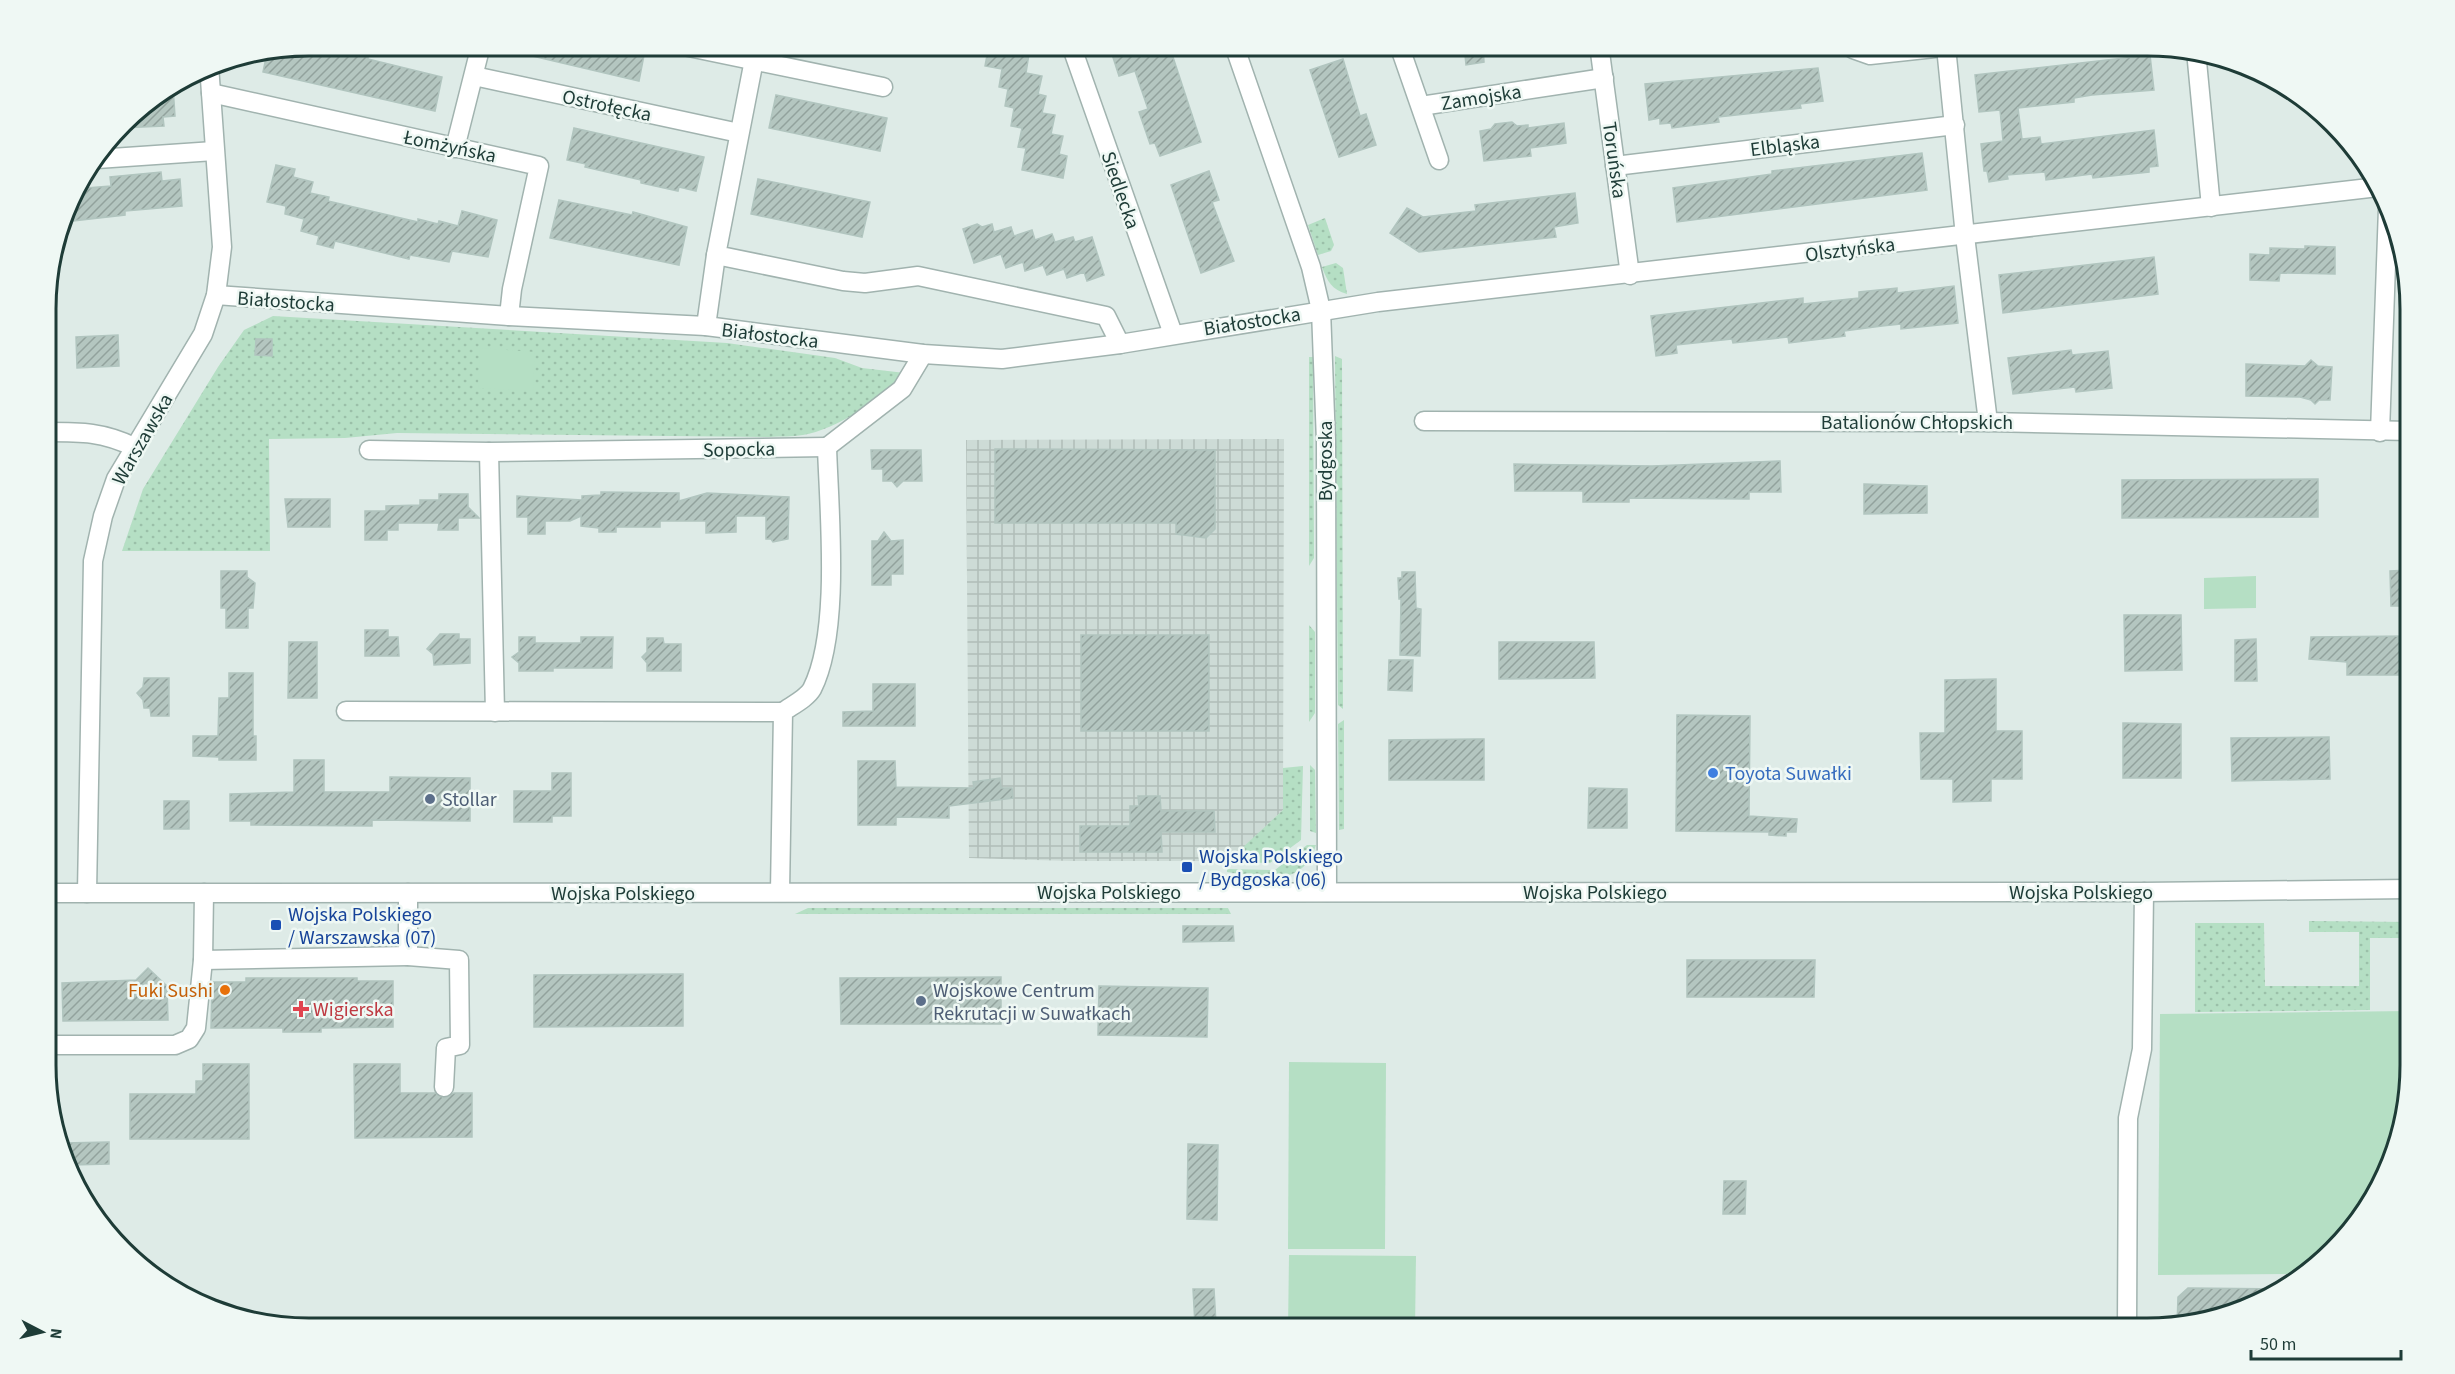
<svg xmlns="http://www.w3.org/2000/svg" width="2455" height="1374" viewBox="0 0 2455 1374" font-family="'Source Sans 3',sans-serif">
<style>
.industrial{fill:url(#industrial-grid)}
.grass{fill:url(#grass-dots)}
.green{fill:#b5dfc4}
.building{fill:url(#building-hatch);stroke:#b1c5bf;stroke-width:1.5}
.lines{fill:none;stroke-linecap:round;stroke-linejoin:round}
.minor-casing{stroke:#a1b3af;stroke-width:21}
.tertiary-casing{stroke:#a1b3af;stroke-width:21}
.minor{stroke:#fff;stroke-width:18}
.tertiary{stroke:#fff;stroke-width:18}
.shop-dot{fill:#3f7fe0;stroke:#eff8f4;stroke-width:2}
.service-dot{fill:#5c6f8a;stroke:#eff8f4;stroke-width:2}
.transit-dot{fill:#1a4fb4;stroke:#eff8f4;stroke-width:2}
.food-dot{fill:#e8710a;stroke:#eff8f4;stroke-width:2}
.health-dot{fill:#e0444e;stroke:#eff8f4;stroke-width:2}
.labels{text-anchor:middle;stroke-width:5;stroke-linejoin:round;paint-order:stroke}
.street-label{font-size:20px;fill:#1e3c37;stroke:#eff8f4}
.shop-label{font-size:20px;fill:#366cbe;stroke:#eff8f4;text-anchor:start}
.service-label{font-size:20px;fill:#4e5e75;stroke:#eff8f4;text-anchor:start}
.transit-label{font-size:20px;fill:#164399;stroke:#eff8f4;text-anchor:start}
.food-label{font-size:20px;fill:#c56008;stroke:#eff8f4;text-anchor:end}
.health-label{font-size:20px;fill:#be3a42;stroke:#eff8f4;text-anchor:start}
.rim{fill:none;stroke:#1e3c37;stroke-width:3}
</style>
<defs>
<pattern id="industrial-grid" width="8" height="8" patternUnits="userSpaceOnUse" patternTransform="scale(1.5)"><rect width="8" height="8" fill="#cddbd6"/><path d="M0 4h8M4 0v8" fill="none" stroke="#b0bdb8"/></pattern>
<pattern id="grass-dots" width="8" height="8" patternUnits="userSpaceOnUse" patternTransform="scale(1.5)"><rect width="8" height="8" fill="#b5dfc4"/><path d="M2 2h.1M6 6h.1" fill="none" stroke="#9bc0a9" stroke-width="1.8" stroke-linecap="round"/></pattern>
<pattern id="building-hatch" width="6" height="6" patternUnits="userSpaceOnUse" patternTransform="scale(1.5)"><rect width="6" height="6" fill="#b4c6c0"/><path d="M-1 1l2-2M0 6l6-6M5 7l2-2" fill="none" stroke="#92a29d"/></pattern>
</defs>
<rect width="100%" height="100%" fill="#deebe7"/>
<path class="industrial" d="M1284,439L1283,810L1231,861H1071L969,858L966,440Z"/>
<g class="grass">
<path d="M1325,218L1334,245L1331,251L1318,255L1308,225Z"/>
<path d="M1336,263L1343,268L1347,294C1332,290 1327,281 1322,267Z"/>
<path d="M273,316L727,343L835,358L862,368L905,373C885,398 835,430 803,435C792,437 781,436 770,437L397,433L345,438L269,439L270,551H122L143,489L218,367L244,330Z"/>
<path d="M1335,356L1342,359L1343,709L1338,705Z"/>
<path d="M1309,357H1313L1314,558L1309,566Z"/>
<path d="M1309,625L1315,632V713L1309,722Z"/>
<path d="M1344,720V829L1339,830L1338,724Z"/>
<path d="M1310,765L1315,770L1316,833L1310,831Z"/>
<path d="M1303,766L1301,840L1270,863L1227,862L1283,810V768Z"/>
<path d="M1307,845H1316C1303,889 1262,877 1227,872V869L1275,870Z"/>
<path d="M808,908H1228L1231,914H795Z"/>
<path d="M2309,921L2409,922V938H2370V1010L2195,1012V923H2264L2265,986H2359V932H2309Z"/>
</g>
<g class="green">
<path d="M480,348L535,352L533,391L478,388Z"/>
<path d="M2256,576V608L2204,609V578Z"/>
<path d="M2409,1011V1083L2375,1197L2303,1274L2158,1275L2160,1014Z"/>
<path d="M1289,1062L1386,1063L1385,1249H1288Z"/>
<path d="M1289,1255L1416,1256L1415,1329H1288Z"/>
</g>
<g class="building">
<path d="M308,45L368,57V59L442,77L435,111L263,72L267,53Z"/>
<path d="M516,45H646L639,81L515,52Z"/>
<path d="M989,45H1022L1020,53L1029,54L1026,73L1042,76L1038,94L1046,96L1042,113L1055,115L1051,134L1063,136L1059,154L1067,156L1063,178L1022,170L1026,148L1018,147L1022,128L1011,126L1014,108L1005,106L1008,89L999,87L1002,69L985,66Z"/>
<path d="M1109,45H1169L1201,142L1160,156L1155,143L1150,144L1139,112L1148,109L1135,71L1119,76Z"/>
<path d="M1464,45H1483L1484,62L1466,65Z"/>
<path d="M2150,55L2154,90L2092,95L2074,98V102L2018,108L2022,139L2040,137L2041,144L2154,130L2158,166L2149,167V172L2093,178L2092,174L2046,180L2045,172L2007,175L2008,179L1989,182L1987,171H1984L1981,144L2003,141L2000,110L1979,112L1975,75Z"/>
<path d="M1343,59L1360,116L1366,114L1376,145L1339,157L1310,70Z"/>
<path d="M1818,68L1823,101L1800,104L1801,108L1718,117L1719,122L1672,128L1671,123L1660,124V118L1649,120L1645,84Z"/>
<path d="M173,87L175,116L163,117L164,126L121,128L134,111Z"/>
<path d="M776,95L887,118L880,151L769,128Z"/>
<path d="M1512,122L1517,126L1528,125V128L1564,123L1566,143L1530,148L1531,156L1484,161L1480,131L1491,129L1495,124Z"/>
<path d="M574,128L704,157L696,191L679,187L678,191L641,183V180L585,167L586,164L567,160Z"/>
<path d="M1922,153L1927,190L1677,222L1673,188L1772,174V171Z"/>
<path d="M276,165L295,169L293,177L313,182L310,193L329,197L328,201L418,222V219L438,224L439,221L458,226L462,211L497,220L488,257L452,251L449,262L410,255L409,259L335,241L333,248L317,244L319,236L301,231L304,219L285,214L286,206L267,202Z"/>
<path d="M1209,171L1219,200L1212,202L1234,261L1201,273L1171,185Z"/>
<path d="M161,172L162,181L180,179L182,206L125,211V215L63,222L74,189L111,186L110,177Z"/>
<path d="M758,179L870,202L862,237L751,214Z"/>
<path d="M1575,193L1578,223L1554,227L1556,237L1419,252L1390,233L1407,208L1423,217L1476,211L1475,205Z"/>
<path d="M559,200L632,215L633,212L687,227L679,265L550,238Z"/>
<path d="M977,224L982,227L992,224L994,232L1011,227L1014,236L1032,230L1035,240L1052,234L1055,242L1073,237L1075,242L1092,237L1104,275L1087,281L1084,272L1067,278L1064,269L1047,275L1043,265L1025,271L1023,262L1006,268L1001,254L974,263L963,229Z"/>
<path d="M2305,246L2335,247V274L2280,273L2279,281L2250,280V254L2270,255V248L2305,249Z"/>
<path d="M2154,257L2158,294L2003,313L1999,275Z"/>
<path d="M1954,286L1958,323L1901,329V324L1882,326L1844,331L1845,336L1789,343L1788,337L1733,343L1732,339L1676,345L1677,353L1656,356L1651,316L1803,298V304L1859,298V292L1897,288V293Z"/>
<path d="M118,335L119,366L77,368L76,337Z"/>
<path d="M256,339H272V356L255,355Z"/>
<path d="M2071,350L2072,355L2108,351L2112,388L2076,392L2075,387L2013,394L2008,358Z"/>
<path d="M2311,360L2318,366L2332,367L2330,400H2319L2315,404L2311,400L2300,397L2246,396V364L2305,366Z"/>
<path d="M995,449L1215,450V529L1206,538L1176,534V523H995Z"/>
<path d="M871,450H921L922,481H903L897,487L892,481H883V469H872Z"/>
<path d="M1780,461L1781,492H1749V499L1629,498V502H1583V491H1515L1514,464L1652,466Z"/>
<path d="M2318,479V517L2122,518V480Z"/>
<path d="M1864,484L1927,486V513L1864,514Z"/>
<path d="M601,492L679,493V501L707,493L789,497L788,539L773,542L771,539H766V516H736V532L706,533V521H660V527H616V532H599V528L581,526V516L570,521H545V534H528V517H517V496L582,500V496L601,495Z"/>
<path d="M439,494H468V507L479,518H458V530H438L439,523H398V530H387V540H365V511H386V506L420,505V500H439Z"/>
<path d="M285,499H330V527H288Z"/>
<path d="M884,532L891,541L903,540V574H891V585H872V541H878Z"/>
<path d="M2409,570V606H2391L2390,571Z"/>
<path d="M221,571H247V577L255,583L253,608H248V628H226V608H221Z"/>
<path d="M1402,572H1415L1416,608L1421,609L1420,656L1400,655L1401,599H1399L1398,578H1402Z"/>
<path d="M2124,615H2181L2182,670L2125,671Z"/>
<path d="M365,630H388V637H398L399,656H365Z"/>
<path d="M440,634H459V639H470V663L434,665L433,654L427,649Z"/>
<rect x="1081" y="635" width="128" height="96"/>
<path d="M2409,636V675H2347V662L2309,659L2311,637Z"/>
<path d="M519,637H535V643H581V637H613L612,668H553V671H519V663L512,657L519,652Z"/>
<path d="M647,638H663L664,644H681V671H647V663L642,657L647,652Z"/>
<path d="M2256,639L2257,681H2235V640Z"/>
<path d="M289,642H317V698H288Z"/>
<path d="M1499,642H1594L1595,678L1499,679Z"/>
<path d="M1389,660H1413L1412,691L1388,690Z"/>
<path d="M229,673H253V736H256V760H219V757L193,756V736H218L219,698H229Z"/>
<path d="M144,678H169V716H151L150,708H144L143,700L137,693L143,687Z"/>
<path d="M1996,679V731H2022V779H1991V801L1953,802V779H1921L1920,733H1945V680Z"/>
<path d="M873,684H915V726H843V712L873,711Z"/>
<path d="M1677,715L1750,716L1749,816L1797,819L1796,832H1786V836L1769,835V832L1676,831Z"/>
<path d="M2123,723L2181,724V778H2123Z"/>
<path d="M2329,737L2330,779L2232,781L2231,738Z"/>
<path d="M1477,739H1484V780H1389V740Z"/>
<path d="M294,760H324V792H390V777L470,778V821L372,820V826L251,825V821H230V794L294,792Z"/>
<path d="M858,761H895L896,787L974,788L973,782L1000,778L1001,788H1012L1013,798L949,806V818L896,817V825H858Z"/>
<path d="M552,773H571V816H552V822H514V791H552Z"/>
<path d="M1589,788L1627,789V828H1588Z"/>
<path d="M1138,796H1160L1161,811H1214L1215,832H1161L1162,852H1080V826H1130V806H1139Z"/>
<rect x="164" y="801" width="25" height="28"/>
<path d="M1183,926H1233L1234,941L1183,942Z"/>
<path d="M1687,960H1815L1814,997H1687Z"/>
<path d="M148,968L167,986L168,1020L63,1021L62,983L136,980Z"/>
<path d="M683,974V1026L534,1027V975Z"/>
<path d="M1001,977V1024H841L840,978Z"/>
<path d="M246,978H357V981H393V1027L321,1028V1032H283V1028H211L212,982H246Z"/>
<path d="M1099,986L1208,988L1207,1037L1098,1035Z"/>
<path d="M203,1064H249V1139H130V1094H196V1081H203Z"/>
<path d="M354,1064H400V1093H435L444,1098L454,1093H472V1137L355,1138Z"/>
<path d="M109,1142V1164L72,1165L64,1143Z"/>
<path d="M1188,1144L1218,1145L1217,1220L1187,1219Z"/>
<path d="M1724,1181H1746L1745,1214H1723Z"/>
<path d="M2188,1288L2285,1289L2231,1315L2177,1326L2178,1297Z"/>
<path d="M1193,1289H1214L1216,1324L1195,1325Z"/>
</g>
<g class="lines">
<defs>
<g id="minor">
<path d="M679,45L883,87"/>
<path d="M1071,45L1173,334"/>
<path d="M1399,45L1439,160"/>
<path d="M1599,45L1630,275"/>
<path d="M1851,45L1853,49L1870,55L1962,45"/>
<path d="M1946,47L1965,236L1988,422"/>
<path d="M2196,51L2211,207"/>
<path d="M754,60L716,255L843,281L865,283L918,276L1106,316L1120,344"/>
<path d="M474,76L739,133"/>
<path d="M211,93L539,166L512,289L509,316"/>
<path d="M1421,106L1604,78"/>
<path d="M455,148L481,45"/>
<path d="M97,159L214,151"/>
<path d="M1615,166L1955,125"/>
<path d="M216,295L509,316L706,326L923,354L1002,359L1120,344L1378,302L2378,187"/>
<path d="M706,326L716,255"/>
<path d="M1424,421L1988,422L2409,431"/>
<path d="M47,432C82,432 103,432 134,447"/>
<path d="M2380,432L2388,208"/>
<path d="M827,447L902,389L923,354"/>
<path d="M369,450L489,452L827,447"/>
<path d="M489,452L495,712"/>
<path d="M346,711L783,712"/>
<path d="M780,892L783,712C791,706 807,698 812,689C841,632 829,512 827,447"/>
<path d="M87,893L93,561L103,516L116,479L203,334L216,295L222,247L209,65"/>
<path d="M204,893L203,960L408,956"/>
<path d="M408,893V956L459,960L460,1045L446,1048L444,1087"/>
<path d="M47,1045H175L189,1039L196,1028L203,960"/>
<path d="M2127,1328L2128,1118L2142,1049L2144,892"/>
</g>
<g id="tertiary">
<path d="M1234,45L1311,267L1321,310L1326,442L1327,892"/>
<path d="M47,893L2144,892L2409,889"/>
</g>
</defs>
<use href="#minor" class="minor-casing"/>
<use href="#tertiary" class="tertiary-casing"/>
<use href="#minor" class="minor"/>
<use href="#tertiary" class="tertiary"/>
</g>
<circle class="shop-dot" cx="1713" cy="773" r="6"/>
<g class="service-dot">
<circle cx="430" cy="799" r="6"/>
<circle cx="921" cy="1001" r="6"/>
</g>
<g class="transit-dot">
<rect x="1181" y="861" width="12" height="12" rx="3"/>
<rect x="270" y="919" width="12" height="12" rx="3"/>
</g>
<circle class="food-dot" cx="225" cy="990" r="6"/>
<path class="health-dot" d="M298 1000h6v6h6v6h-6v6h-6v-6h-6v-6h6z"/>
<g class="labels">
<g class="street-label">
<text transform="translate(1481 97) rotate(-9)" y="7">Zamojska</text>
<text transform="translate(607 105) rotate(12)" y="7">Ostrołęcka</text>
<text transform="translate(1785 145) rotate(-7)" y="7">Elbląska</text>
<text transform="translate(450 146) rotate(12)" y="7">Łomżyńska</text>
<text transform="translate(1615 160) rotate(82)" y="7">Toruńska</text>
<text transform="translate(1121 190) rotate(71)" y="7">Siedlecka</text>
<text transform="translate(1850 249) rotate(-7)" y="7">Olsztyńska</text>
<text transform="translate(286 301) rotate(4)" y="7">Białostocka</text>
<text transform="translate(1252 321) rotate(-9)" y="7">Białostocka</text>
<text transform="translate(770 335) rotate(7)" y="7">Białostocka</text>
<text x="1917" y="429">Batalionów Chłopskich</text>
<text transform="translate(142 439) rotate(-60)" y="7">Warszawska</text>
<text transform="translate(739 449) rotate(-1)" y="7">Sopocka</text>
<text transform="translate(1325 461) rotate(-90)" y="7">Bydgoska</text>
<text x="1109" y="899">Wojska Polskiego</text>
<text x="1595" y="899">Wojska Polskiego</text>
<text x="2081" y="899">Wojska Polskiego</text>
<text x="623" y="900">Wojska Polskiego</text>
</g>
<g class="shop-label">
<text x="1725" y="780">Toyota Suwałki</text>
</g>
<g class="service-label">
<text x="442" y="806">Stollar</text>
<text x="933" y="997">Wojskowe Centrum<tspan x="933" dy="23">Rekrutacji w Suwałkach</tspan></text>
</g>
<g class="transit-label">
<text x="1199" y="863">Wojska Polskiego<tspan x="1199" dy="23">/ Bydgoska (06)</tspan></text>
<text x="288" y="921">Wojska Polskiego<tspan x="288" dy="23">/ Warszawska (07)</tspan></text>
</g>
<g class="food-label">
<text x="213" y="997">Fuki Sushi</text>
</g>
<g class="health-label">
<text x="313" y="1016">Wigierska</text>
</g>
</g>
<path d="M0 0H2455V1374H0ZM309 56H2147A253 253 0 0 1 2400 309V1065A253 253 0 0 1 2147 1318H309A253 253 0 0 1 56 1065V309A253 253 0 0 1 309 56Z" fill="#eff8f4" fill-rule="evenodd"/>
<path class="rim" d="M309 56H2147A253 253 0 0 1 2400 309V1065A253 253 0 0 1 2147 1318H309A253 253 0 0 1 56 1065V309A253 253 0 0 1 309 56Z"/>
<g transform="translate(42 1332) rotate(97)" stroke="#eff8f4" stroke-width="4.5" paint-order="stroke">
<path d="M0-4.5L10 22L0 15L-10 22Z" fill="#1e3c37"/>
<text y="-9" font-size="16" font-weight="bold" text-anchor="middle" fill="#1e3c37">N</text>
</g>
<path d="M2251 1350v9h150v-9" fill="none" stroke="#1e3c37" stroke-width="3"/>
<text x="2260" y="1350" font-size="18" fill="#1e3c37" stroke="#eff8f4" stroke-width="4.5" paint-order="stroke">50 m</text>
</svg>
